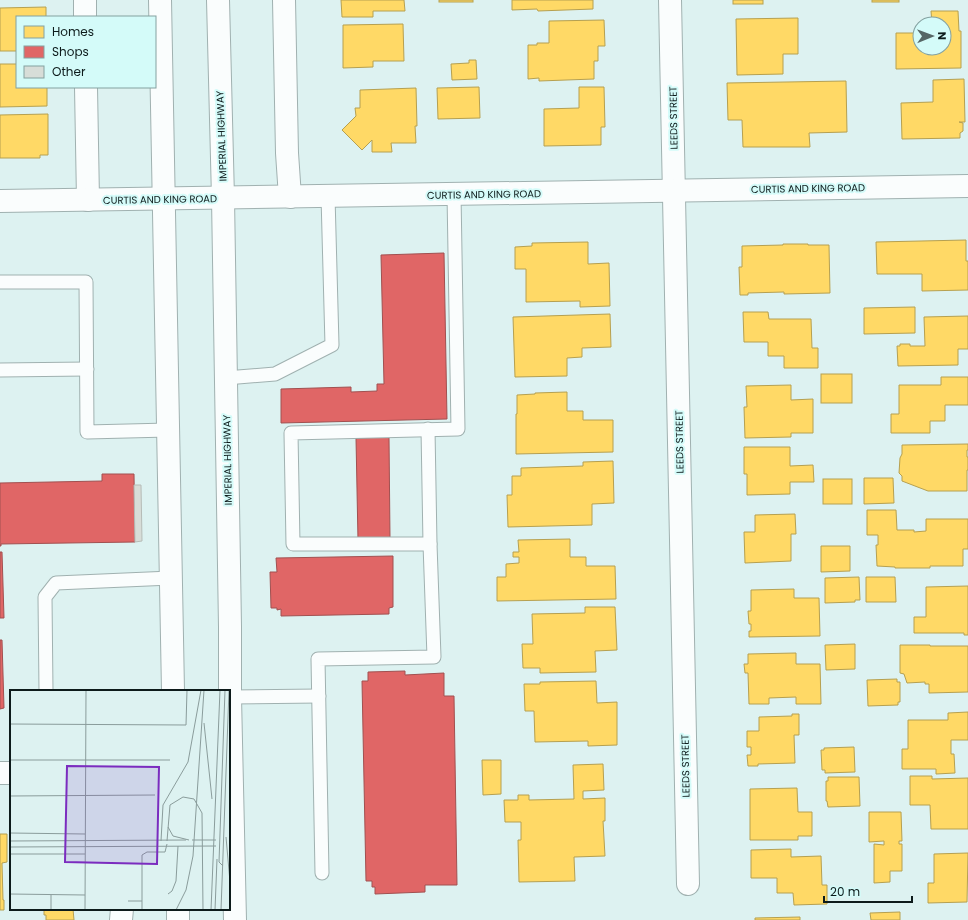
<svg xmlns="http://www.w3.org/2000/svg" width="968" height="920" viewBox="0 0 968 920" font-family="Poppins,sans-serif">
<style>
.homes{fill:#ffd966;stroke:#b6a050}
.shops{fill:#e06666;stroke:#a15050}
.building{fill:#d7ddd8;stroke:#b6bcb7}
.lines{fill:none;stroke-linecap:round;stroke-linejoin:round}
.lane-casing{stroke:#a0b1b0;stroke-width:15}
.street-casing{stroke:#a0b1b0;stroke-width:24}
.primary-casing{stroke:#a0b1b0;stroke-width:24}
.lane{stroke:#fafdfd;stroke-width:13}
.street{stroke:#fafdfd;stroke-width:22}
.primary{stroke:#fafdfd;stroke-width:22}
.labels{text-anchor:middle;stroke-width:4;stroke-linejoin:round;paint-order:stroke}
.street-label{font-size:10px;fill:#0d1b1b;stroke:#d4fbf9}
.inset-road{fill:none;stroke:#8a9c9b;stroke-width:1}
.view{fill:#7b2cbf;fill-opacity:0.15;stroke:#7b2cbf;stroke-width:2}
.inset-edge{fill:none;stroke:#0d1b1b;stroke-width:2}
</style>
<rect width="100%" height="100%" fill="#ddf2f1"/>
<g class="homes">
<path d="M341,0H404L405,11H373V17H342Z"/>
<rect x="439" y="0" width="34" height="2"/>
<path d="M512,0H593V9L538,11L537,9L512,10Z"/>
<rect x="733" y="0" width="30" height="4"/>
<rect x="872" y="0" width="27" height="2"/>
<path d="M46,7V17H17V51H0V8Z"/>
<path d="M931,11H958L959,31H961V68L896,69V33H920V48H944V24H932Z"/>
<path d="M798,18V54H783V74L737,75L736,19Z"/>
<path d="M604,20L605,46H598V61H594V79L539,81V78L528,79V45H537V43H549V21Z"/>
<path d="M403,24L404,61H373V67L343,68V25Z"/>
<path d="M469,60H476L477,79L452,80L451,64L469,63Z"/>
<path d="M0,64H17V87H47V106L0,107Z"/>
<path d="M964,79L965,122H959L963,123V131L960,133V138L902,139L901,103L933,102V80Z"/>
<path d="M846,81L847,132L809,133L810,147H743L742,120H728L727,83Z"/>
<path d="M479,87L480,118L438,119L437,88Z"/>
<path d="M579,87H604L605,127H601V145L544,146V109L579,108Z"/>
<path d="M416,88L417,126H415L416,143H391L392,152H372V140L362,150L342,130L356,116L355,108H360V90Z"/>
<path d="M48,114V155H40V158H0V115Z"/>
<path d="M966,240V261H968V290L922,291V274H877L876,242Z"/>
<path d="M588,242V264L609,263L610,306L580,307V301L526,302V269H515V247L532,246V243Z"/>
<path d="M783,244H808V245H829L830,293L784,294V292L748,293V295H740L739,267H742V246L783,245Z"/>
<path d="M915,307V333L864,334V308Z"/>
<path d="M743,312H768L769,319H811L812,348H818V368H784V356H768V342H744Z"/>
<path d="M610,314L611,347L582,348V357L567,358V376L515,377L513,317Z"/>
<path d="M968,316V349H958V365L898,366L897,346H900V344H910V346H925L924,317Z"/>
<rect x="821" y="374" width="31" height="29"/>
<path d="M941,377H968V405H945V421H930V433H891V414H899V385H941Z"/>
<path d="M791,385V400L813,399V433H791V437L745,438L744,407H747L746,386Z"/>
<path d="M567,392V411H583V420H613V452L516,454V414H517V395L535,394V393Z"/>
<path d="M968,444V450H967V457H968V470H967V491H928L902,481V476L899,473L900,458L902,454V445Z"/>
<path d="M744,447H790V466L813,465L814,482H790V494L747,495V474H744Z"/>
<path d="M613,461L614,503L592,504V525L508,527L507,495H512V476H521V468L583,466V462Z"/>
<path d="M864,478H893L894,503L864,504Z"/>
<rect x="823" y="479" width="29" height="25"/>
<path d="M867,510H896L897,530H914V532L926,531V519H968V549H963V566H930V568H895V567L877,566L876,545H878V535H867Z"/>
<path d="M795,514L796,534H791V561L745,563L744,532H755V515Z"/>
<path d="M570,539V557H586V566H615L616,599L497,601V577H506V564L519,563V557H513V552H519L518,540Z"/>
<path d="M821,546H850V571L821,572Z"/>
<path d="M859,577L860,600H855V602L825,603V578Z"/>
<path d="M866,577H895L896,602H866Z"/>
<path d="M968,586V635H964V633H914V617H926V587Z"/>
<path d="M794,589V598H819L820,636L749,637V631H751V624H749L748,611H751V590Z"/>
<path d="M585,607H615L617,650L595,651L596,672L540,673V668H523L522,644H533L532,614L585,613Z"/>
<path d="M855,644V669L826,670L825,645Z"/>
<path d="M900,645H930V646H968V692L929,693V684H925V682L907,683L904,674L900,673Z"/>
<path d="M796,653V664H820L821,704H796V697L769,698V704H749L748,673H745L744,664H748V654Z"/>
<path d="M897,679V682H900V702H898V705L868,706L867,680Z"/>
<path d="M596,681L597,703L617,702V745L588,746V741L535,742L534,711H525L524,684H540V682Z"/>
<path d="M968,712V740H951V754H954L955,773L936,774V769H902V749H908V720H948V713Z"/>
<path d="M792,714H799V735H794L795,763L758,764V766H748L747,755H751V747H747V731H759V717L792,716Z"/>
<path d="M854,747L855,772L825,773V770H822L821,750H824V748Z"/>
<path d="M482,760H501V794L483,795Z"/>
<path d="M603,764L604,790L583,791V799L605,798V821H603L605,856L574,857L575,881L519,882L518,840H521V822H505L504,800H518V795H529V800L574,799L573,765Z"/>
<path d="M910,776H932V779L968,778V829H931L930,805H910Z"/>
<path d="M828,777H859L860,806L828,807L827,801H826V781H828Z"/>
<path d="M797,788L798,812H812V836H798V840H750V789Z"/>
<path d="M869,812H901L902,841H899V844H902V871H890V882L874,883V844L884,845V841L869,842Z"/>
<path d="M0,834H7V862L2,863L3,900H4V910H0Z"/>
<path d="M791,849V857L821,856L822,885H827V904L794,905L793,893H777V878H751V850Z"/>
<path d="M968,853L967,902L928,903V883H934V854Z"/>
<path d="M44,909H73L74,920H46V915H44Z"/>
<path d="M900,912V920H871L870,913Z"/>
<path d="M800,917V920H755V918Z"/>
</g>
<g class="shops">
<path d="M444,253L447,419L281,423V389L351,387V392L377,391V384H384L381,255Z"/>
<path d="M389,437L390,539L358,540L356,438Z"/>
<path d="M102,474H134L135,542L1,544V546H0V483L102,481Z"/>
<path d="M0,552H2L4,618H0Z"/>
<path d="M393,556V607L389,608V614L281,616V609L277,610V608H271L270,572H277L276,558Z"/>
<path d="M0,640H2L4,708L0,709Z"/>
<path d="M405,671V675L444,673V696H454L457,885H425V892L375,894V887H372V881H366L362,681H368V672Z"/>
</g>
<path class="building" d="M134,485H141L142,541L135,542Z"/>
<g class="lines">
<defs>
<g id="lane">
<path d="M0,282H86L87,432L168,430"/>
<path d="M0,370L87,369"/>
<path d="M226,378L275,374L332,345L328,196"/>
<path d="M428,429L430,544"/>
<path d="M46,691L45,597L56,583L171,578"/>
<path d="M230,697L319,696"/>
<path d="M322,873L318,659L434,657L430,544H293L291,433L458,429L454,194"/>
</g>
<g id="street">
<path d="M85,0V17"/>
<path d="M284,0L287,153L290,197"/>
<path d="M670,0L688,884"/>
<path d="M86,87L88,200"/>
<path d="M0,201L968,186"/>
<path d="M0,773H11"/>
<path d="M121,920L122,909"/>
</g>
<g id="primary">
<path d="M160,0L173,691"/>
<path d="M218,0L223,198L230,627V697L235,920"/>
<path d="M178,909V920"/>
</g>
</defs>
<use href="#lane" class="lane-casing"/>
<use href="#street" class="street-casing"/>
<use href="#primary" class="primary-casing"/>
<use href="#lane" class="lane"/>
<use href="#street" class="street"/>
<use href="#primary" class="primary"/>
</g>
<g class="labels">
<g class="street-label">
<text transform="translate(673 118) rotate(-91)" y="4">LEEDS STREET</text>
<text transform="translate(221 136) rotate(-92)" y="4">IMPERIAL HIGHWAY</text>
<text transform="translate(808 188) rotate(-1)" y="4">CURTIS AND KING ROAD</text>
<text transform="translate(484 194) rotate(-1)" y="4">CURTIS AND KING ROAD</text>
<text transform="translate(160 199) rotate(-1)" y="4">CURTIS AND KING ROAD</text>
<text transform="translate(679 442) rotate(-91)" y="4">LEEDS STREET</text>
<text transform="translate(227 460) rotate(-91)" y="4">IMPERIAL HIGHWAY</text>
<text transform="translate(685 766) rotate(-91)" y="4">LEEDS STREET</text>
</g>
</g>
<g transform="translate(10 690)">
<rect width="220" height="220" fill="#ddf2f1"/>
<path class="inset-road" d="M194,33L202,109M0,34L176,35L177,0M0,70H160M0,106L145,105M158,137L163,146L179,150M0,143L75,144M216,147L220,192M182,150H206M0,151L176,150M151,151L153,115L178,72L191,0M157,151L160,115L173,107L184,109L192,123L193,220M0,157L206,156M0,164H75M213,176L209,172L215,0M0,204L75,205M158,204L162,201L166,191L168,156M41,205V220M118,211H132M75,220L76,0M132,220V165L137,162H155L157,154M166,220L176,200L183,166L194,0M201,220L210,0M205,220L207,169M211,220L219,0"/>
<path class="view" d="M57,76L149,77L147,174L55,172Z"/>
<rect width="220" height="220" class="inset-edge"/>
</g>
<rect x="16" y="16" width="140" height="72" fill="#d4fbf9" stroke="#84a1a0"/>
<rect x="24" y="26" width="20" height="12" fill="#ffd966" stroke="#84a1a0"/>
<text x="52" y="36" font-size="12" fill="#0d1b1b">Homes</text>
<rect x="24" y="46" width="20" height="12" fill="#e06666" stroke="#84a1a0"/>
<text x="52" y="56" font-size="12" fill="#0d1b1b">Shops</text>
<rect x="24" y="66" width="20" height="12" fill="#d7ddd8" stroke="#84a1a0"/>
<text x="52" y="76" font-size="12" fill="#0d1b1b">Other</text>
<g transform="translate(932 36) rotate(89)"><circle r="19" fill="#d4fbf9" stroke="#84a1a0"/>
<path d="M0-3L7 15L0 10L-7 15Z" fill="#566666"/>
<text y="-6" font-size="11" font-weight="bold" text-anchor="middle" fill="#0d1b1b">N</text>
</g>
<path d="M824 896v6h88v-6" fill="none" stroke="#0d1b1b" stroke-width="2"/>
<text x="830" y="896" font-size="12" fill="#0d1b1b" stroke="#d4fbf9" stroke-width="3" paint-order="stroke">20 m</text>
</svg>
